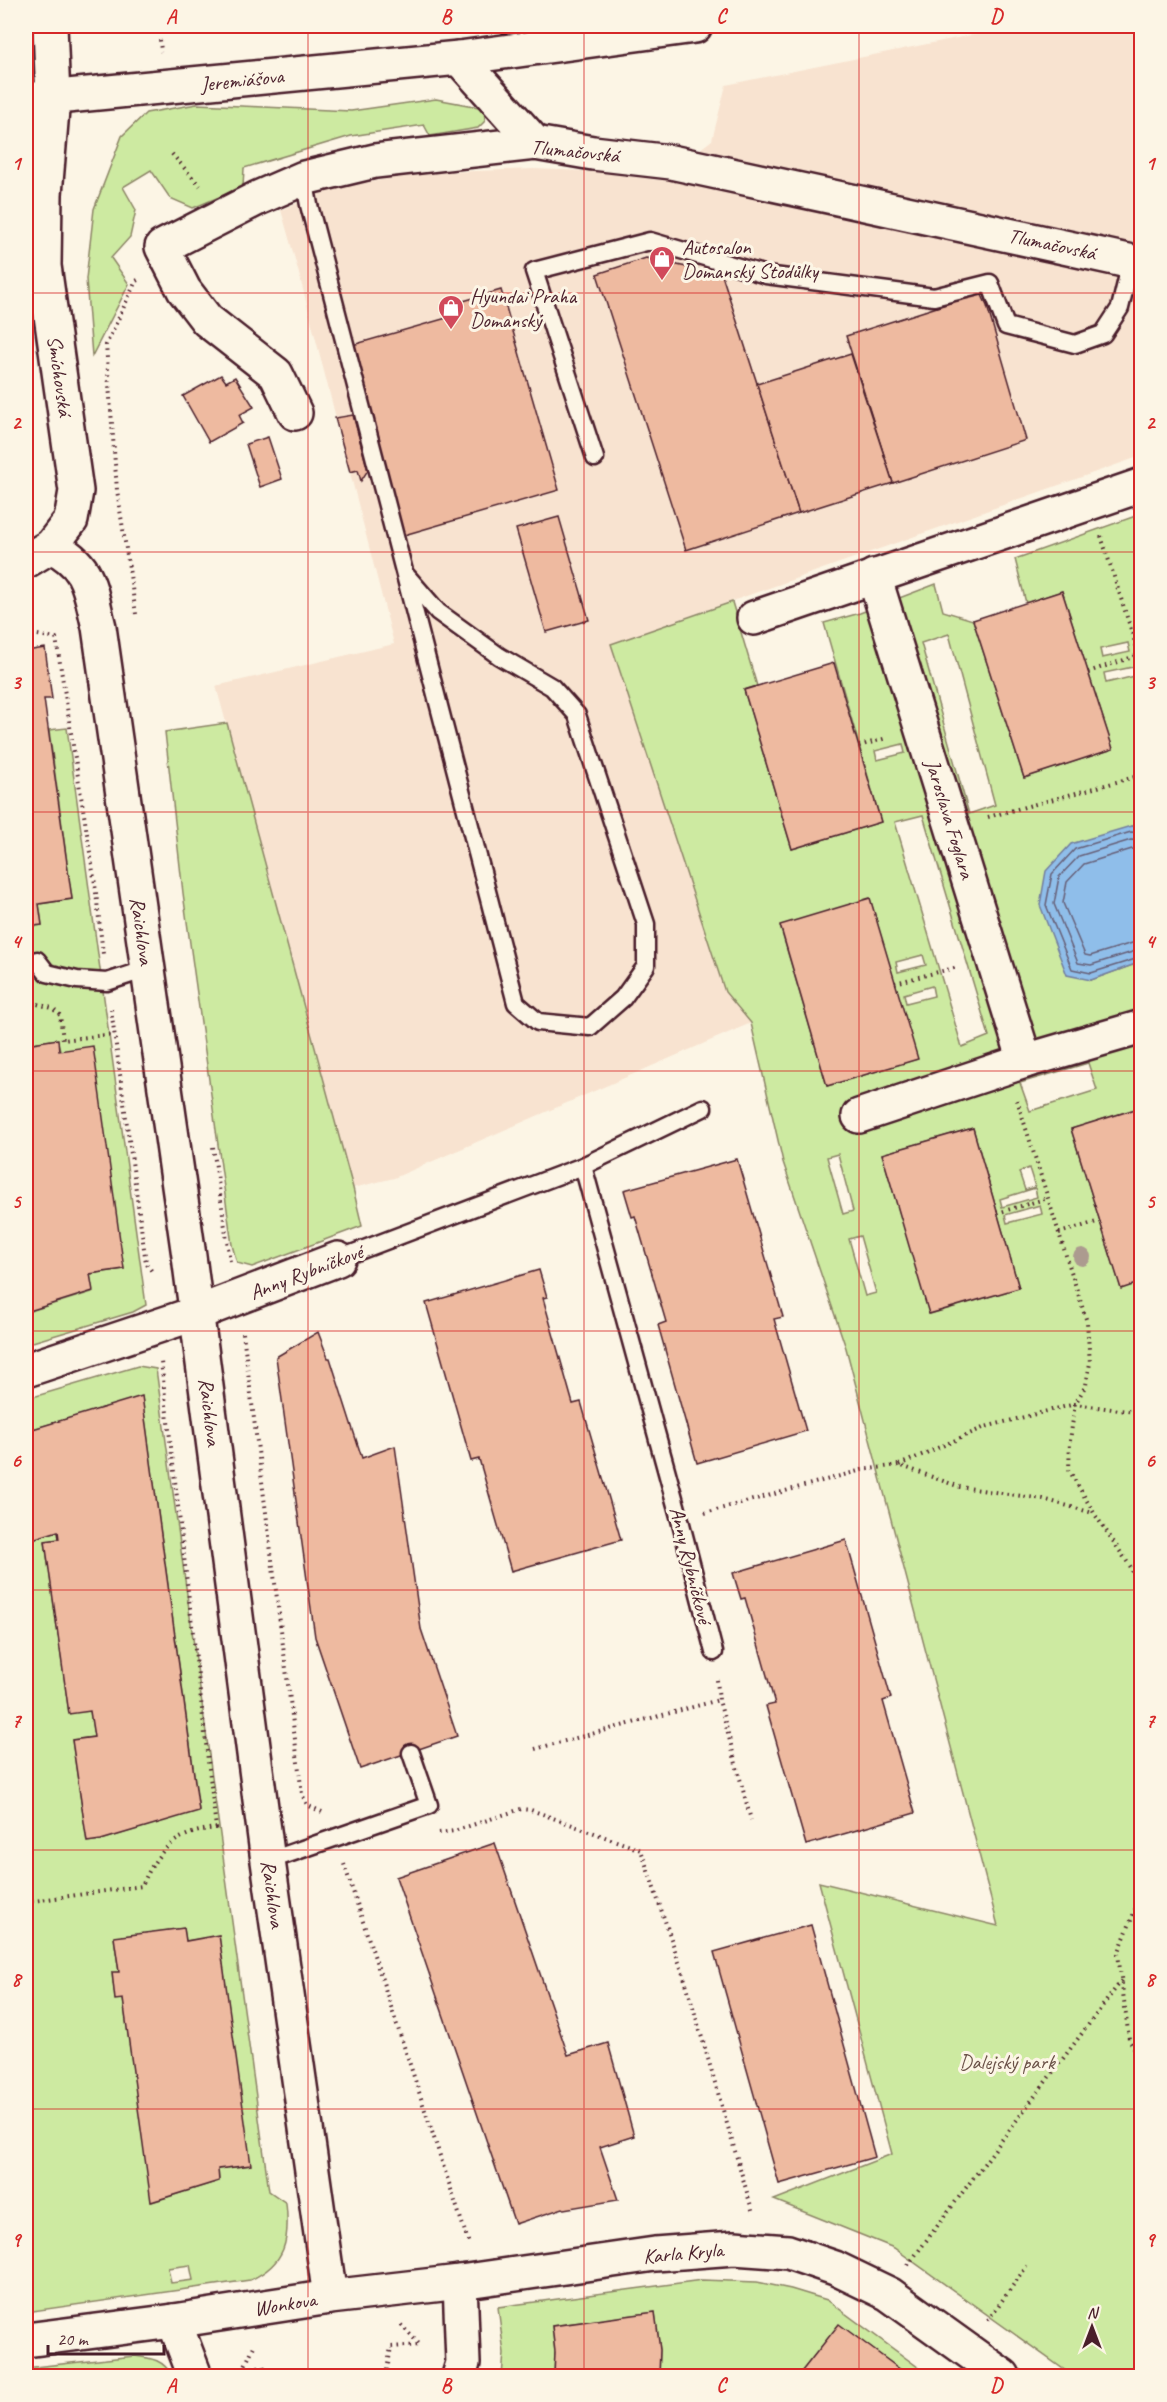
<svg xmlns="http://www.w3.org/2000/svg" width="1167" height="2402" viewBox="0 0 1167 2402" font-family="Caveat,sans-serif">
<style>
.built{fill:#f8e3d0}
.green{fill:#cdeaa1;stroke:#8c8466;stroke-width:1.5;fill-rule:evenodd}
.water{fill:#8fbeea;stroke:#737e9e;stroke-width:1.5}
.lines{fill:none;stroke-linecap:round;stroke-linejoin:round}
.shore{stroke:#665f77;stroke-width:1.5}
.building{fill:#eebaa0;stroke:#4a1f2b;stroke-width:1.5}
.service-casing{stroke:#4a1f2b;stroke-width:21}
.minor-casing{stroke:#4a1f2b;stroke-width:38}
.tertiary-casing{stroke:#4a1f2b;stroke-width:38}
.secondary-casing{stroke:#4a1f2b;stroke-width:38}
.path{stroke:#4a1f2b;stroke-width:4;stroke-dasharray:1.5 4.5;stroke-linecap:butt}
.service{stroke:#fcf5e5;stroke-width:16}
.minor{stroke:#fcf5e5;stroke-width:33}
.tertiary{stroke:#fcf5e5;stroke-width:33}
.secondary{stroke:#fcf5e5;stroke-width:33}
.tree{fill:#ac9b8f}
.grid{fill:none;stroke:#d62828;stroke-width:1.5;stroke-opacity:0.55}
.labels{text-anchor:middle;stroke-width:6;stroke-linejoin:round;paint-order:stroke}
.street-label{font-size:21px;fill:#4a1f2b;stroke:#fcf5e5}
.poi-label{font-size:21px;fill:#4a1f2b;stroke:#fcf5e5;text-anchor:start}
.park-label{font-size:21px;fill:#6b5248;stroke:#fcf5e5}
.neatline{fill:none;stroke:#d62828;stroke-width:2}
.grid-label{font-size:20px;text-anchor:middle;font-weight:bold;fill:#d62828}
</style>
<rect width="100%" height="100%" fill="#fcf5e5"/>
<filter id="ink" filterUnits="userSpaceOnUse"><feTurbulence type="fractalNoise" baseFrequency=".0167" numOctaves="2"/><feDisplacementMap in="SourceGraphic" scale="12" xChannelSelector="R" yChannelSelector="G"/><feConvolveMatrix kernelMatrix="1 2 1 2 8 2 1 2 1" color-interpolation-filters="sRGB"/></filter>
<g filter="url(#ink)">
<path class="built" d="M1016,26H1141V456L611,644L725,992L751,1023L394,1178L353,1188L216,686L394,644L298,270L281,210L330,189L421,173L533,169L588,171L660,180L712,140L726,85Z"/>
<g class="green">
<path d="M436,99L484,108L485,121L478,128L430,136L424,125L351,136L244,168L243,187L193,208L170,198L151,170L123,187L136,210L130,237L111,258L129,284L92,356L86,279L94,209L122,136L146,113L197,104L351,111Z"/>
<path d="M1141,514V827L1131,826L1091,980L1141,962V1107L1071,1129L1121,1288L1141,1282V2376H1073L894,2248L774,2200L892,2154L819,1882L998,1926L846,1348L783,1162L751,1023L725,992L611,644L732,602L757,686L744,690L792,849L881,822L824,623L860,613L936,584L943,611L973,620L1024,778L1113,749L1062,591L1026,603L1015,559ZM949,634L995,805L969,814L921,643ZM1128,643L1130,652L1102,658L1100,649ZM1133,667L1135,676L1106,683L1104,673ZM903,744L905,753L877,760L875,751ZM923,815L989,1036L962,1047L895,822ZM870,899L917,1059L827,1086L780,926ZM923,955L926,965L898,972L896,962ZM932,986L934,996L906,1003L904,994ZM1088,1063L1097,1090L1030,1111L1020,1083ZM860,1101L868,1129L853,1133L845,1105ZM973,1128L1019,1288L930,1314L882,1154ZM838,1154L853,1211L843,1214L827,1157ZM1029,1168L1035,1187L1025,1190L1019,1172ZM1035,1188L1037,1197L1002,1207L1000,1199ZM1040,1205L1042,1214L1007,1223L1005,1215ZM860,1236L876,1293L865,1296L849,1239Z"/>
<path d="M227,723L353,1188L362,1226L252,1267L237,1263L232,1245L183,893L165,732Z"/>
<path d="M67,728L146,1305L133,1312L26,1344V1306L27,1312L92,1292L90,1274L124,1269L57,1039L26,1044V927L42,925L39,904L72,899L49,730Z"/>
<path d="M138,1366L156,1369L269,2191L286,2203C290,2239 286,2264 250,2280L26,2312V1541L58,1531L59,1539L45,1542L69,1713L90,1711L94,1737L72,1740L87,1842L101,1840L199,1810L142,1397L26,1431V1399ZM184,1928L186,1941L219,1936L250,2165L218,2169L219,2181L152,2202L123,1999H115L112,1973L119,1972L114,1938ZM190,2265L193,2280L171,2283L168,2268Z"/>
<path d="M702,2280L757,2282L791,2289L827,2300L930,2376H909L839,2325L798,2376H659L660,2350L655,2312L552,2326L555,2352L554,2376H502L504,2353L498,2307Z"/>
<path d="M134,2356C152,2358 164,2360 172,2376H26V2368Z"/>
</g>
<path class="water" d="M1131,826L1141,827V962L1091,980L1067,975L1040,905L1046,871L1071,844Z"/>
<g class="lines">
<g class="shore">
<path d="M1142,833L1131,832L1075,849L1052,874L1046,905L1072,969L1091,973L1142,957"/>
<path d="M1142,841L1131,840L1079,856L1059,877L1054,904L1078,963L1091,965L1142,949"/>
<path d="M1142,850L1132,849L1084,864L1067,882L1063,903L1085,955L1090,956L1142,940"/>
</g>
</g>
<g class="building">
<path d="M646,258L722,275L799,513L686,550L597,274Z"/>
<path d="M501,290L559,490L404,535L349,346L457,315L453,304Z"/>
<path d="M981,293L987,306L1026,440L893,483L846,336Z"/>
<path d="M851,354L893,483L799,513L757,384Z"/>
<path d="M221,375L226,382L235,377L254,407L239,415L243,423L209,442L183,396Z"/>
<path d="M353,415L368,470L361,481L358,470L350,472L335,418Z"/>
<path d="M268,437L282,479L260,487L246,444Z"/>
<path d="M559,517L589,620L546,632L516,529Z"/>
<path d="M1062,591L1113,749L1024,778L973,620Z"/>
<path d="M45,648L52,699H44L72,899L39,904L42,925L26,927V651Z"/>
<path d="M834,663L881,822L792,849L744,690Z"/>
<path d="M870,898L918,1059L827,1086L780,925Z"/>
<path d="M58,1039L59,1051L93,1046L124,1269L90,1274L93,1291L26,1312V1044Z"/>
<path d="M1142,1107V1282L1121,1289L1071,1129Z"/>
<path d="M973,1128L1019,1288L929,1314L882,1154Z"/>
<path d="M737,1159L783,1317L774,1319L806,1431L697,1463L658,1325L666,1322L635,1216L632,1217L624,1190Z"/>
<path d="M539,1270L547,1297L543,1298L573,1404L581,1402L621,1540L511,1571L479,1459L471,1461L426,1303Z"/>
<path d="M318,1332L328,1358H330L362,1458L395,1446L421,1629L457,1736L360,1769L315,1637L276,1357Z"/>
<path d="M142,1396L199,1811L101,1840L87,1842L72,1740L94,1737L90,1711L69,1714L45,1541L59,1539L58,1531L26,1541V1431Z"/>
<path d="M846,1540L891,1698L883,1701L915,1813L806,1845L766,1706L775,1704L745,1598L741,1599L733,1573Z"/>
<path d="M495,1843L568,2055L608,2043L634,2136L600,2147L618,2200L564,2209L563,2208L515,2224L396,1877Z"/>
<path d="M811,1925L875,2157L779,2184L714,1952Z"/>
<path d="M184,1928L186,1941L219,1935L251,2165L218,2169L219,2181L151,2202L123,1999L115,2000L112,1972H119L114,1937Z"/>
<path d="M655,2312L660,2350L659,2376H554L555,2352L552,2326Z"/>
<path d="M839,2324L909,2376H798Z"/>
</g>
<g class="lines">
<defs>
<g id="service">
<path d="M304,178L309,205L516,1003L538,1022L590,1027L623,998L646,966V924L577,715L552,687L499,656L438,612L405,574"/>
<path d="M595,458L534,271L650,241L766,275L934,297L990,283L1006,326L1075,344L1103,334L1120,308L1131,262"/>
<path d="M37,960L47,973L77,980L107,982L147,969"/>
<path d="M583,1166L680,1520L714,1652"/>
<path d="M338,1259L583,1166L703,1108"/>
<path d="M268,1861L429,1805L411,1753"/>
</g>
<g id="minor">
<path d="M459,58L535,143"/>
<path d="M295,413L276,374L207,320L184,290L162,247L258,198L304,178L375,161L535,143L593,153L671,162L1142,264"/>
<path d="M51,546C91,566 89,588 99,627L189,1256L268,1861L330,2297"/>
<path d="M874,576L1025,1061"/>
<path d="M754,618L1142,485"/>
<path d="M859,1116L1025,1061L1142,1027"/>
<path d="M26,1370L197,1313L338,1259"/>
<path d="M174,2321L195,2376"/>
<path d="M26,2340L174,2321L330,2297L460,2282L655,2254L734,2248L788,2252L835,2268L889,2294L1003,2376"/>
<path d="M459,2376L463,2363L460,2282"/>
</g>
<path id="tertiary" d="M26,561L51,546L71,520L76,491L44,266L45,194L53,98L50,26"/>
<path id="secondary" d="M26,100L459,58L695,26"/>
</defs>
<use href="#service" class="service-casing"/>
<use href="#minor" class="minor-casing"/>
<use href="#tertiary" class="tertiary-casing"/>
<use href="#secondary" class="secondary-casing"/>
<g class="path">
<path d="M160,40L161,52"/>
<path d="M172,154L200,186"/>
<path d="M1101,536L1142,664"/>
<path d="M136,614L117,490L106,345L136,281L138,280"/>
<path d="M26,633L56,638L95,884L103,954"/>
<path d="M1088,672L1142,654"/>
<path d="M859,746L887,738"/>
<path d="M988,817L1142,775"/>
<path d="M895,983L958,967"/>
<path d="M26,1001L52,1008L60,1015L63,1040L114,1034"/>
<path d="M111,1009L146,1263L153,1273"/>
<path d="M1017,1100L1087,1322L1090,1363L1086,1385L1075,1404L1070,1441L1069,1470L1094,1513L1132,1569L1142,1665"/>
<path d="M213,1147L230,1261"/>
<path d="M997,1213L1048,1198"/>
<path d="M1059,1233L1100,1221"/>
<path d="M243,1333L302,1794L307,1805L322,1812"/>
<path d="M899,1465L985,1427L1075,1404L1142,1413"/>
<path d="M705,1513L862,1470L899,1465L960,1487L1043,1499L1093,1513"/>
<path d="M717,1680L719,1700L751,1820"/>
<path d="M535,1749L719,1700"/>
<path d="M439,1833L454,1831L521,1809L531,1810L641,1850L686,1983L753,2213"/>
<path d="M344,1864L469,2244"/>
<path d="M1142,1892L1118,1954L1129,2039L1142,2062"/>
<path d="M26,1902L142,1886C158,1849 175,1833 216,1828L161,1362"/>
<path d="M908,2265L1122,1980"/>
<path d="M988,2320L1027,2266"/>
<path d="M401,2325L420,2345"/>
<path d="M243,2370L254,2346"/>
<path d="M228,2372L263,2366L269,2376"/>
<path d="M386,2376L391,2347L421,2345"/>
</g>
<use href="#service" class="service"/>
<use href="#minor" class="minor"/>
<use href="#tertiary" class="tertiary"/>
<use href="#secondary" class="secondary"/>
</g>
<circle class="tree" cx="1082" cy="1257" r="9"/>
</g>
<path class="grid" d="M308,26V2376M584,26V2376M859,26V2376M26,293H1142M26,552H1142M26,812H1142M26,1071H1142M26,1331H1142M26,1590H1142M26,1850H1142M26,2109H1142"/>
<defs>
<symbol id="shop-pin" viewBox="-11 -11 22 30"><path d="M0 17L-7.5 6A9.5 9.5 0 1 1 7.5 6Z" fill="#d1495b" stroke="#fcf5e5"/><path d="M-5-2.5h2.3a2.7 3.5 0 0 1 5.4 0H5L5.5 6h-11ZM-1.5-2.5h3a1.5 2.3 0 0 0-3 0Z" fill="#fff"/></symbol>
</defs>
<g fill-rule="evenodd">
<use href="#shop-pin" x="647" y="244" width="30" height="40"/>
<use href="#shop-pin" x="436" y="293" width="30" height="40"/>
</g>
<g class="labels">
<g class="street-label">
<text transform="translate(242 80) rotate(-6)" y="7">Jeremiášova</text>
<text transform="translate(575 151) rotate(6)" y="7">Tlumačovská</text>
<text transform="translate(1052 244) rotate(12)" y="7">Tlumačovská</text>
<text transform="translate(60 376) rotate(82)" y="7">Smíchovská</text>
<text transform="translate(950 819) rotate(73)" y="7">Jaroslava Foglara</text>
<text transform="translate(142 931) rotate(82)" y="7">Raichlova</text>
<text transform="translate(306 1272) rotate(-21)" y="7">Anny Rybníčkové</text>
<text transform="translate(210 1412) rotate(83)" y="7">Raichlova</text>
<text transform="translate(691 1565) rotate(76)" y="7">Anny Rybníčkové</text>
<text transform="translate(273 1894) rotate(82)" y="7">Raichlova</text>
<text transform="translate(683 2253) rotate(-5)" y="7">Karla Kryla</text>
<text transform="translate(285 2304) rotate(-9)" y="7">Wonkova</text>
</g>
<g class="poi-label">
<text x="682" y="254">Autosalon<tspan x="682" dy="24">Domanský Stodůlky</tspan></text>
<text x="470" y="303">Hyundai Praha<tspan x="470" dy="24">Domanský</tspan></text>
</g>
<g class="park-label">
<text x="1007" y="2069">Dalejský park</text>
</g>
</g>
<rect width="1167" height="2402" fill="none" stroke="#fcf5e5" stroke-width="66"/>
<g transform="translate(1092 2327)" stroke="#fcf5e5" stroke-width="4.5" paint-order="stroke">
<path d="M0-4.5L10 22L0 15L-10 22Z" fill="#4a1f2b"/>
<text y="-9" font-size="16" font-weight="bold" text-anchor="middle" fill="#4a1f2b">N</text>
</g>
<path d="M48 2345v9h116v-9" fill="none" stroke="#4a1f2b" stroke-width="3"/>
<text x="57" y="2345" font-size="18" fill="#4a1f2b" stroke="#fcf5e5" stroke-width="4.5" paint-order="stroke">20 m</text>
<rect x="33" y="33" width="1101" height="2336" class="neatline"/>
<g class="grid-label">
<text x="171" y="23">A</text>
<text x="446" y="23">B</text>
<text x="721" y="23">C</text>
<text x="996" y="23">D</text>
<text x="16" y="170">1</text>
<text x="1150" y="170">1</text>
<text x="16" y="429">2</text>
<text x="1150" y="429">2</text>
<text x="16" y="689">3</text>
<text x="1150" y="689">3</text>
<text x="16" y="948">4</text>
<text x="1150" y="948">4</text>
<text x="16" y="1208">5</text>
<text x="1150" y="1208">5</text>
<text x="16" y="1467">6</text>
<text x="1150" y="1467">6</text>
<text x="16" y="1727">7</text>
<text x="1150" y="1727">7</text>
<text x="16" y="1986">8</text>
<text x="1150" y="1986">8</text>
<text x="16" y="2246">9</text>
<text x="1150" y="2246">9</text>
<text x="171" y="2392">A</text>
<text x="446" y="2392">B</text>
<text x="721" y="2392">C</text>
<text x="996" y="2392">D</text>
</g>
</svg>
